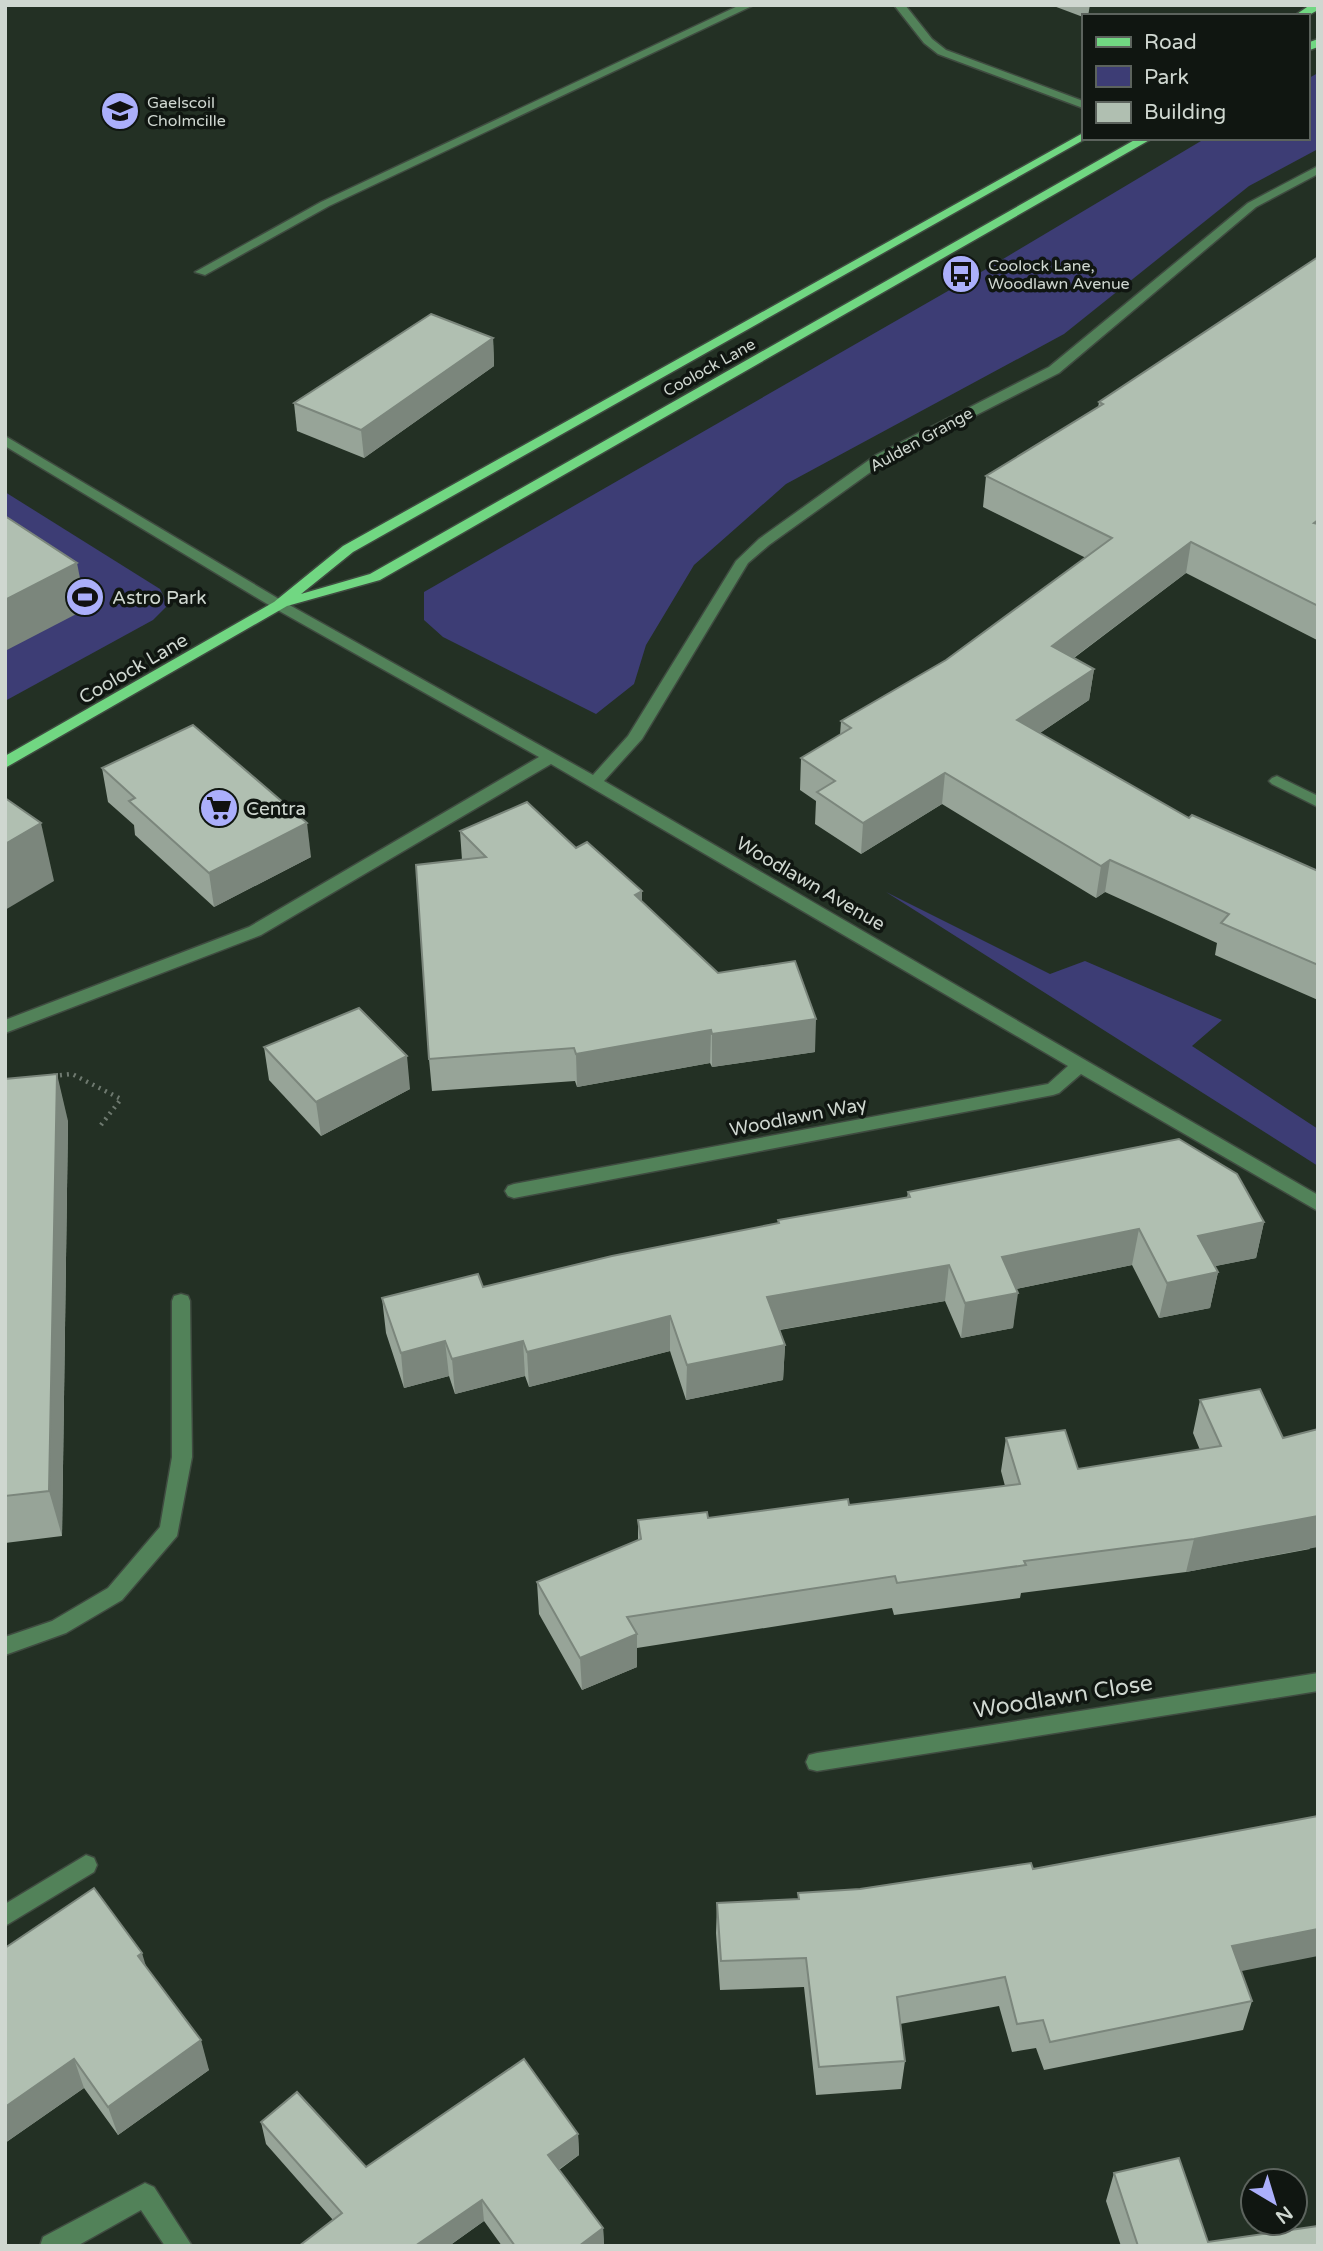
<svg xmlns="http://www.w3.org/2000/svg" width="1323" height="2251" viewBox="0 0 1323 2251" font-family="'Varela Round',sans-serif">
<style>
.green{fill:#3d3d75}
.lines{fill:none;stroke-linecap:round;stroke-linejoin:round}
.minor-casing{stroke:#3f4b40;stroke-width:3}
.major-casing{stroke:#3f4b40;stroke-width:3}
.path{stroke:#6e796f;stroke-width:4.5;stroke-dasharray:2 5;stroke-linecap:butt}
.minor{fill:#528259;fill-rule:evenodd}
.major{fill:#71d782;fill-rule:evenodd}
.wall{fill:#97a498}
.shaded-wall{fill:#7b867c}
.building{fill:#b0bfb1;stroke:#7b867c;stroke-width:2}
.labels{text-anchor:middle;stroke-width:7;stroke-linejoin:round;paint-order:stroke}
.far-poi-label{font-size:16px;fill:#cfd7d0;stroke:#101611;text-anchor:start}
.far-street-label{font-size:16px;fill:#cfd7d0;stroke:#101611}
.poi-label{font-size:19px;fill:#cfd7d0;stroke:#101611;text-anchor:start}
.street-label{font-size:19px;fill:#cfd7d0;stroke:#101611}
.near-street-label{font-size:23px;fill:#cfd7d0;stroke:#101611}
</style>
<rect width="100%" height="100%" fill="#233024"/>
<g class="green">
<path d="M1318,73V149L1249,186L1064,334L786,484L694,565L646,645L634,684L596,714L443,637L424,620V592L988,268L1206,138H1307V79Z"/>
<path d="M5,492L160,589L168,605L153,620L5,701Z"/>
<path d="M886,892L1050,974L1085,961L1222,1020L1192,1046L1318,1129V1166Z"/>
</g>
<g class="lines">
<defs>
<g id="minor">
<path d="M740,5H754L329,206L205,275L195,272L321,202Z"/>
<path d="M894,5H905L932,39L946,50L1083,101V108L938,54L924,43Z"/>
<path d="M1318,166V174L1256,207L1059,373L886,461L769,545L748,563L642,739L604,781L1318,1195V1211L1081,1074L1059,1093L1053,1095L514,1198L508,1196L505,1191L508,1186L514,1184L1048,1084L1068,1066L551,764L261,935L5,1033V1020L249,927L539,757L274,608L5,446V436L284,602L593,775L628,736L736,561L759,539L876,455L1049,367L1248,203Z"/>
<path d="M1277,776L1318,796V807L1272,784L1269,781L1272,778Z"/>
<path d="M181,1294L188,1296L190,1301L192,1457L177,1536L122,1600L66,1633L5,1655V1637L52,1621L108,1588L160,1527L172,1457V1301L174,1296Z"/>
<path d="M1318,1673V1691L817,1771L809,1769L806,1762L809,1755L817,1753Z"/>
<path d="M86,1855L94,1858L97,1865L94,1872L5,1926V1904Z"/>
<path d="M145,2183L154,2187L192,2246H165L141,2210L77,2246H40L43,2237Z"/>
</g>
<g id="major">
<path d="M1310,5H1318V10L1307,16H1294Z"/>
<path d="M1318,39V47L1307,51V43Z"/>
<path d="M1083,133V138H1087L353,552L301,594L370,574L1138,138H1153L380,580L287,606L5,768V756L274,602L343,546Z"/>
</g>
</defs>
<use href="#minor" class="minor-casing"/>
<use href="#major" class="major-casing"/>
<path class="path" d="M53,1076L72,1074L121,1099L101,1125"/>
<use href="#minor" class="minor"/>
<use href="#major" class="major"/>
</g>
<g class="wall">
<path d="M1051,5H1090L1088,16L1083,17Z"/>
<path d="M1318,257V646L1316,645L1317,640L1186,573L1074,658L1094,669L1089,700L1040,733L1189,818L1318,871V1000L1215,955L1217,943L1105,892L1096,898L942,804L861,854L815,824L816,801L800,790L801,758L840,735L841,721L946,660L1086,558L983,507L986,476L1098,408L1099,402Z"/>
<path d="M493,338L494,366L364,458L297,431L294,403Z"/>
<path d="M102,768L311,857L214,907L135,835L134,825L108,802Z"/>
<path d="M460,831L576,848L642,891V901L718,973L815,1052L712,1067L710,1063L577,1087L575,1081L432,1091L429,1059L462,860Z"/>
<path d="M264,1047L410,1089L321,1136L269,1080Z"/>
<path d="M5,1079L68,1121L62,1536L5,1543Z"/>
<path d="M908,1192L1264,1222L1256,1258L1215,1266L1218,1272L1210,1308L1159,1318L1132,1265L1016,1289L1013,1328L961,1338L945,1301L780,1330L785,1345L783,1380L686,1400L670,1351L529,1387L525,1376L455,1394L449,1376L404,1388L386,1333L382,1298L483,1287L778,1223V1220L907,1198Z"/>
<path d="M1200,1400L1310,1549L1186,1572L1021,1593L1020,1598L894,1615L892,1608L637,1648V1667L582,1690L539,1614L537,1582L638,1541V1520L708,1518L849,1505L1005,1486L1001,1471L1006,1438L1078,1469L1200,1450L1193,1433Z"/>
<path d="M1033,1869L1241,1971L1252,2001L1243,2030L1044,2070L1036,2048L1012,2052L999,2006L900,2024L905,2061L901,2089L816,2095L804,1987L720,1990L716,1933L717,1903L798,1899V1893L860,1889Z"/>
<path d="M5,1948L147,1968L209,2070L118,2135L84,2088L5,2143Z"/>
<path d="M261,2122L366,2167L578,2134L579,2155L559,2170L603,2228L604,2246H502L484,2221L449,2246H299L333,2220L266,2144Z"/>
<path d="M1114,2173L1208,2242L1318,2246H1121L1106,2201Z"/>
</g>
<g class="shaded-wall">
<path d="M493,338L494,366L364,458L361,430Z"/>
<path d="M1191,542L1186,573L1048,677L1052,646Z"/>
<path d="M77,563L86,609L5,651V600Z"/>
<path d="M1094,669L1089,700L1013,751L1017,720Z"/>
<path d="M945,773L942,804L861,854L863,823Z"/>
<path d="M41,823L54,881L5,910V844Z"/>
<path d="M307,823L311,857L214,907L209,873Z"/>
<path d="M1110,860L1105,892L1096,898L1101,866Z"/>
<path d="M642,891V924L635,895Z"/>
<path d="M816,1019L815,1052L712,1067V1034Z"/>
<path d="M711,1030L710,1063L577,1087L576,1054Z"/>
<path d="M407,1056L410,1089L321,1136L316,1102Z"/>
<path d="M57,1074L68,1121L62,1536L49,1491Z"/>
<path d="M1264,1222L1256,1258L1191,1271L1198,1236Z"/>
<path d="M1139,1229L1132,1265L997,1293L1002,1257Z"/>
<path d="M949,1265L945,1301L766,1332L767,1297Z"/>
<path d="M1218,1272L1210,1308L1159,1318L1167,1283Z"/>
<path d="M1018,1293L1013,1328L961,1338L965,1303Z"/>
<path d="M670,1316V1351L529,1387L527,1352Z"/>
<path d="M445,1341L449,1376L404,1388L401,1353Z"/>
<path d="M523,1341L525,1376L455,1394L452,1359Z"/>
<path d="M785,1345L783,1380L686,1400L687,1365Z"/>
<path d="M1318,1516V1547L1186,1572L1194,1539Z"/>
<path d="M637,1634V1667L582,1690L580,1658Z"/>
<path d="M1318,1929V1956L1222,1975L1232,1946Z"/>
<path d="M142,1953L151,1983L138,1956Z"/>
<path d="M201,2040L209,2070L118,2135L108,2107Z"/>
<path d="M74,2059L84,2088L5,2143V2107Z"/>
<path d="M578,2134L579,2155L549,2176L548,2155Z"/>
<path d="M482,2200L484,2221L449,2246H415Z"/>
<path d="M603,2228L604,2246H579Z"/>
</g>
<g class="building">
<path d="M1318,257V520L1314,523L1318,524V606L1191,542L1052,646L1094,669L1017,720L1189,818L1192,815L1318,871V965L1221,923L1229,914L1110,860L1101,866L945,773L863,823L817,792L835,781L801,758L851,728L841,721L946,660L1112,538L986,476L1103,404L1099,402Z"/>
<path d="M431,314L493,338L361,430L294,403Z"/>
<path d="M5,516L77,563L5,600Z"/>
<path d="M193,725L307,823L209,873L129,801L135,798L102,768Z"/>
<path d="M5,798L41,823L5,844Z"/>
<path d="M527,802L576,848L587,842L642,891L635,895L718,973L795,961L816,1019L712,1034L711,1030L576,1054L574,1048L429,1059L416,865L486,857L460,831Z"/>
<path d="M359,1008L407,1056L316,1102L264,1047Z"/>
<path d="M57,1074L49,1491L5,1496V1079Z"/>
<path d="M1179,1139L1237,1174L1264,1222L1198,1236L1218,1272L1167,1283L1139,1229L1002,1257L1018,1293L965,1303L949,1265L767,1297L785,1345L687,1365L670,1316L527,1352L523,1341L452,1359L445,1341L401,1353L382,1298L478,1274L483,1287L612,1256L779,1223L778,1220L910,1197L908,1192Z"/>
<path d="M1260,1389L1283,1438L1318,1429V1516L1194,1539L1024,1561L1026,1565L897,1583L895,1576L627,1617L637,1634L580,1658L537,1582L641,1539L638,1520L707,1512L708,1518L848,1499L849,1505L1020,1484L1006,1438L1065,1430L1078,1469L1221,1446L1200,1400Z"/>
<path d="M1318,1816V1929L1232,1946L1252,2001L1050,2042L1043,2020L1017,2024L1005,1977L897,1997L905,2061L819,2067L806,1958L721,1961L717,1903L799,1899L798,1893L860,1889L1031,1863L1033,1869Z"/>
<path d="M94,1888L142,1953L138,1956L201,2040L108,2107L74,2059L5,2107V1948Z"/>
<path d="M524,2059L578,2134L548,2155L603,2228L579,2246H515L482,2200L415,2246H299L342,2213L261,2122L297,2092L366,2167Z"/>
<path d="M1179,2158L1208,2242L1318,2226V2246H1138L1114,2173Z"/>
</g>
<defs>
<symbol id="school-disc" viewBox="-11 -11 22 22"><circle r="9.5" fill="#abaffb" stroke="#101611"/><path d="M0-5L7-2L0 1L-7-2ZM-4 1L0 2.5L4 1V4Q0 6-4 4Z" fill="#111"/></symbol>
<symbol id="bus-disc" viewBox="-11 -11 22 22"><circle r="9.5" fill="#abaffb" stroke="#101611"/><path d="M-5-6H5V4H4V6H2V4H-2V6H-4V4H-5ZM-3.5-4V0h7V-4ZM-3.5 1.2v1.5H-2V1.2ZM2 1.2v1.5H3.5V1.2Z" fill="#111"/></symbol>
<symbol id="stadium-disc" viewBox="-11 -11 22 22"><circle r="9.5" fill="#abaffb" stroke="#101611"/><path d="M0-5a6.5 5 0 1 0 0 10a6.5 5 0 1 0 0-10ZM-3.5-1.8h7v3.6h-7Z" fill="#111"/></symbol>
<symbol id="supermarket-disc" viewBox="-11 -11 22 22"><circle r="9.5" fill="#abaffb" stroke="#101611"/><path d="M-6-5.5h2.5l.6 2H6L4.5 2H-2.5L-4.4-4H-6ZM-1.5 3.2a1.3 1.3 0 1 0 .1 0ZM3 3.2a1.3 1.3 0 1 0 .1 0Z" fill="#111"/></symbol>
</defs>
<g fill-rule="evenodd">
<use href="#school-disc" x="98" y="89" width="44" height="44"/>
<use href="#bus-disc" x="939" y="252" width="44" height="44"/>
<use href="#stadium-disc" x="63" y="575" width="44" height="44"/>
<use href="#supermarket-disc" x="197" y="786" width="44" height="44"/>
</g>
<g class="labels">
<g class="far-poi-label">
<text x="147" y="108">Gaelscoil<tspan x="147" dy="18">Cholmcille</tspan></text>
<text x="988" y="271">Coolock Lane,<tspan x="988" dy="18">Woodlawn Avenue</tspan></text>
</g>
<g class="far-street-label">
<text transform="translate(709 367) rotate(-29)" y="6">Coolock Lane</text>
<text transform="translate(921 439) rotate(-29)" y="6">Aulden Grange</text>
</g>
<g class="poi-label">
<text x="112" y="604">Astro Park</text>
<text x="246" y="815">Centra</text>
</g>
<g class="street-label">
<text transform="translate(133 668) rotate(-30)" y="7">Coolock Lane</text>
<text transform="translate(811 883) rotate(30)" y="7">Woodlawn Avenue</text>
<text transform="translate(798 1116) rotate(-11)" y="7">Woodlawn Way</text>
</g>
<g class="near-street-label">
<text transform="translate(1063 1696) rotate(-9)" y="8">Woodlawn Close</text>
</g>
</g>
<rect width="1323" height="2251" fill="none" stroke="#cfd7d0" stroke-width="14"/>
<rect x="1082" y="14" width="228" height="126" fill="#101611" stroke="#5c635d" stroke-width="2"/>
<rect x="1096" y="37" width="35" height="10" fill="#71d782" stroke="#5c635d" stroke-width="2"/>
<text x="1144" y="49" font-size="21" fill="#cfd7d0">Road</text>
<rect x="1096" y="66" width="35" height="21" fill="#3d3d75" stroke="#5c635d" stroke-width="2"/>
<text x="1144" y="84" font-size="21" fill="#cfd7d0">Park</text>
<rect x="1096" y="102" width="35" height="21" fill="#b0bfb1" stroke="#5c635d" stroke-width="2"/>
<text x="1144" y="119" font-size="21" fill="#cfd7d0">Building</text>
<g transform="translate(1274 2202) rotate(142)"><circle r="33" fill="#101611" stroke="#5c635d" stroke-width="2"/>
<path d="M0-5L12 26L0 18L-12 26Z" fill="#abaffb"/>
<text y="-10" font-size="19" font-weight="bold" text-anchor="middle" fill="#cfd7d0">N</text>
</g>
</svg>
